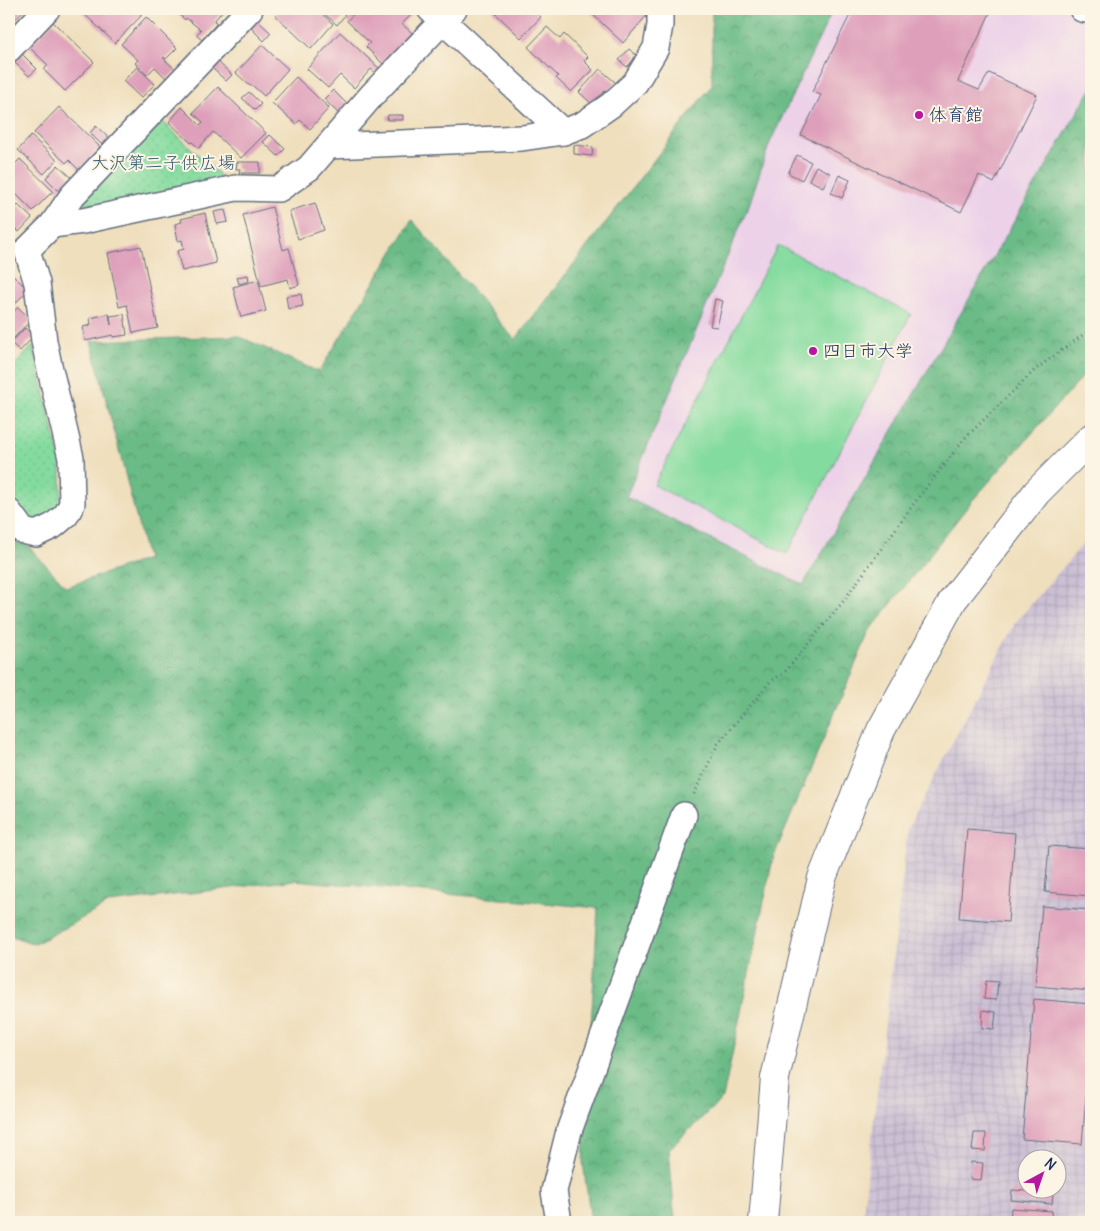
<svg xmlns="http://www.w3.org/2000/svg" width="1100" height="1231" viewBox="0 0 1100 1231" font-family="Delius,'Klee One',sans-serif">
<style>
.built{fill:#ecd1e9}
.industrial{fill:url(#industrial-grid);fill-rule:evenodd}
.grass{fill:url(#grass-dots);stroke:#50857e}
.forest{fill:url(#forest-crowns);stroke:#437572}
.pitch{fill:#84db9f;stroke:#50857e}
.building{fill:#de9fba}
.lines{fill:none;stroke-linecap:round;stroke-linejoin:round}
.street-casing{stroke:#656d7f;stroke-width:28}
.secondary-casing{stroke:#656d7f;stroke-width:30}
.path{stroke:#656d7f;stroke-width:3;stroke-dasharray:1 4;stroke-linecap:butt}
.street{stroke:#fff;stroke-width:25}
.secondary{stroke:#fff;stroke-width:28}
.poi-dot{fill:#b5179e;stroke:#fcf5e5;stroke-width:2}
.labels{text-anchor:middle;stroke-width:4;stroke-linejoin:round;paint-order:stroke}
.poi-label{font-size:18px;fill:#1b2f5e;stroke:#fcf5e5;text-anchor:start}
.park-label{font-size:18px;fill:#355a6e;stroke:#fcf5e5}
</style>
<defs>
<pattern id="industrial-grid" width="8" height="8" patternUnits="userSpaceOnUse" patternTransform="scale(1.25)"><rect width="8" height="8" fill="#cbbfd4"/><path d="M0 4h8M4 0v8" fill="none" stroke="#aea4b8"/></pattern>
<pattern id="grass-dots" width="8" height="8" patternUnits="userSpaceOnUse" patternTransform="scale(1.25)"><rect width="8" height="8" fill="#84db9f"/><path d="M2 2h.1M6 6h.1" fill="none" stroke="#71bc8b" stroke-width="1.8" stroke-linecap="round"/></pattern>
<pattern id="forest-crowns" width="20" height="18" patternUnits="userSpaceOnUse" patternTransform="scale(1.25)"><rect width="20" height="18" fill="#6bbb86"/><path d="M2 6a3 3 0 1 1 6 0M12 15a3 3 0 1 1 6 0" fill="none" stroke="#579871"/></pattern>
</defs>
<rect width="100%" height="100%" fill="#fcf5e5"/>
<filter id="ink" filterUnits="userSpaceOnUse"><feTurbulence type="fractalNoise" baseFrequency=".02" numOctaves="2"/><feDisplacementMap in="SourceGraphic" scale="10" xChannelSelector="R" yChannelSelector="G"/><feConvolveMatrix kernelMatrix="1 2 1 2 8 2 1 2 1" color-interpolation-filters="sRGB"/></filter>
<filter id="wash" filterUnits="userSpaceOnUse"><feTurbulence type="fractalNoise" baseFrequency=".0096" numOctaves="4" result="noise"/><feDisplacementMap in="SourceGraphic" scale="20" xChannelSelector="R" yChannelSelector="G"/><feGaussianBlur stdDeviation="1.12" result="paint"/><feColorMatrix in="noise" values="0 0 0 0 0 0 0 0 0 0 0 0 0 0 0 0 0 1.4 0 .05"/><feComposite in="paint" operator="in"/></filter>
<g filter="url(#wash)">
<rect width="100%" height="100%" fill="#efdfbd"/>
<path class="built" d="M833,9H1091V89L803,585L626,497L749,205L769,145Z"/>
<path class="industrial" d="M1091,535V1222H862L908,828L1015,623ZM1028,1158H1058V1188H1028Z"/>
<g class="grass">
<path d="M162,121L225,180L85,211L83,201Z"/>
<path d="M33,346L61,462V507L35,524L32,523L9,491V371Z"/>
</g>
<path class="forest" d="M712,9H833L769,145L749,205L626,497L803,585L1091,89V367L972,501L869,632L773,858L723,1098L669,1149L675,1222H591L583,1162L598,908L295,880L110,903L35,944L9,935V525L66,587L147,559L91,341L238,336L319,372L412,220L515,340L712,85Z"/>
<path class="pitch" d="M778,245L911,314L787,554L654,485Z"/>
<g id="blocks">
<g class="building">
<path d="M9,9H25L9,26Z"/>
<path d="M79,9H138L137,11L142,15L115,43Z"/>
<path d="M173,9H224L214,21L217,23L202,40L196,35L201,30L186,18L185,20Z"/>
<path d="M281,9H317L333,24L311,49L275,15Z"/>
<path d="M319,9H338L345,15L337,25Z"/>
<path d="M358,9H407L412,14L402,24L412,33L383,64L366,47L370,43L347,21Z"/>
<path d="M493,9H532L541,17L521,38L492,10Z"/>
<path d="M587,9H644L649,13L623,43Z"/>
<path d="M853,9H992L958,81L979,90L989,73L1037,95L994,183L979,175L961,212L801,135L821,95L812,92Z"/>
<path d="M146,17L177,48L166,59L164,57L163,58L176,70L167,79L155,67L147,75L135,63L138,60L121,44Z"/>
<path d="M257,20L271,33L264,41L251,28Z"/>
<path d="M53,22L94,62L65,91L44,70L48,65L29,47Z"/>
<path d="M547,27L560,39L564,34L588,57L584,61L593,70L571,92L556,78L558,76L528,47Z"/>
<path d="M340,32L381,70L376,74L371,69L354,88L340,75L328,88L307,69Z"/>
<path d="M262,45L288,69L264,96L252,85L250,86L236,73Z"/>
<path d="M629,49L637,56L627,67L619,60Z"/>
<path d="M21,53L37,69L29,76L13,61Z"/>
<path d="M218,62L232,75L226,81L212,68Z"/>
<path d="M137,67L155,84L141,98L123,81Z"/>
<path d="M600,69L616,83L607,93L605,91L593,105L579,92Z"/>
<path d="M296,77L329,108L310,129L300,120L296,124L272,103Z"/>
<path d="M218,87L266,133L241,158L213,132L199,148L192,142L191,143L169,122L182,107L200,125L203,122L193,113Z"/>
<path d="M333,90L348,105L339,114L324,99Z"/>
<path d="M249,92L261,104L255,110L242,98Z"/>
<path d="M59,107L100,147L79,170L69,160L66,163L34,133Z"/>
<path d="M388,115H403V120H387Z"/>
<path d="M96,126L111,140L104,147L90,133Z"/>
<path d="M270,135L285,149L278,156L263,142Z"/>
<path d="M31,136L57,160L44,174L18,150Z"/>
<path d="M574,145L593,147L592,156L574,154Z"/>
<path d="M797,155L811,162L802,180L788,173Z"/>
<path d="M20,159L53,191L33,211L9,187V170Z"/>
<path d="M237,162H260V173H239L240,169H236Z"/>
<path d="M58,165L72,178L59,191L46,178Z"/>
<path d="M816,166L830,173L823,187L809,180Z"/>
<path d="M839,175L850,180L842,198L831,193Z"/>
<path d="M315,203L324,230L298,239L289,211Z"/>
<path d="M18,205L32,218L19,232L9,222V214Z"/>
<path d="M272,207L283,250L289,248L299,285L290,288L288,279L261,286L243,215Z"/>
<path d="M225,210L228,222L217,224L214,212Z"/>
<path d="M205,213L216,263L182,271L177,251L184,249L182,240L178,241L175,224L182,222L181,219Z"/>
<path d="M141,246L158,328L133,333L127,305L119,307L108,253Z"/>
<path d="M9,271L28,290L9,310Z"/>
<path d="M248,275L249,281L239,284L237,277Z"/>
<path d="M258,280L266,311L241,317L233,287Z"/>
<path d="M301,294L303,306L288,309L286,296Z"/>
<path d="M715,299L723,301L717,327L710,326Z"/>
<path d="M18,307L31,320L14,338L12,336L10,339L9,317Z"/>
<path d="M109,314L111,325L110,316L124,314L127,335L113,337V335L85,341L83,327L91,325L90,318Z"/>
<path d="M25,328L34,336L20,351L11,343Z"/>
<path d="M967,829L1015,833L1008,922L959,918Z"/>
<path d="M1049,846L1091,849V896L1045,892Z"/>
<path d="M1042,906L1091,910V991L1035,986Z"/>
<path d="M986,981L998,982L996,1000L984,999Z"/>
<path d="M1034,999L1091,1004V1038L1082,1144L1022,1139Z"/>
<path d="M983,1010L996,1012L994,1029L982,1028Z"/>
<path d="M974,1133H986L985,1151L972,1150Z"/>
<path d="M971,1162L983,1163L981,1180L970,1179Z"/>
<path d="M1012,1190L1053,1193L1052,1204L1011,1200Z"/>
<path d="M1011,1208L1052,1211L1051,1222L1010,1219Z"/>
</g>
</g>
</g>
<g filter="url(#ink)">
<use href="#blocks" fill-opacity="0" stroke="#656d7f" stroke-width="1"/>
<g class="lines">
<defs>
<g id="street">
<path d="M430,9L563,132"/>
<path d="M1082,9L1091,11"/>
<path d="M9,49L47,9"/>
<path d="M329,146L522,138L563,132L582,125L611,105L635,83L656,48L660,25V9"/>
<path d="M52,225L72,196L250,9"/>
<path d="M27,250L52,225L83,221L236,188L279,189L309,168L372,95L454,9"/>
<path d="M9,512L23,531L36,534L53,526L66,515L72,504L71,458L49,365L44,341L37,283L27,250"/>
<path d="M559,1222L554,1191L569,1131L684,815"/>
</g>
<path id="secondary" d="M763,1222L775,1078L822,878L881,730L953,600L1037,492L1091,438"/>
</defs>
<use href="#street" class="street-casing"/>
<use href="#secondary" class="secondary-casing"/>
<path class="path" d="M694,794L718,744L770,682L784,673L842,603L918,498L964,439L1036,369L1091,329"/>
<use href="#street" class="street"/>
<use href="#secondary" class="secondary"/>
</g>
</g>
<g class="poi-dot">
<circle cx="919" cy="115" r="5"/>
<circle cx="813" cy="351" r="5"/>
</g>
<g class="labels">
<g class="poi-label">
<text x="929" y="121">体育館</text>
<text x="823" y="357">四日市大学</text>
</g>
<g class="park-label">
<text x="163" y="169">大沢第二子供広場</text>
</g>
</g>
<rect width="1100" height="1231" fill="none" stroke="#fcf5e5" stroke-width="30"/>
<g transform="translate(1042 1174) rotate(40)"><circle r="24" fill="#fcf5e5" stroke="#a2a6af"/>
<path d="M0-4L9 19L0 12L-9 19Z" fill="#b5179e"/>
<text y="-8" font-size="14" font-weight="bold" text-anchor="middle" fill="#1b2f5e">N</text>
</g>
</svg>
